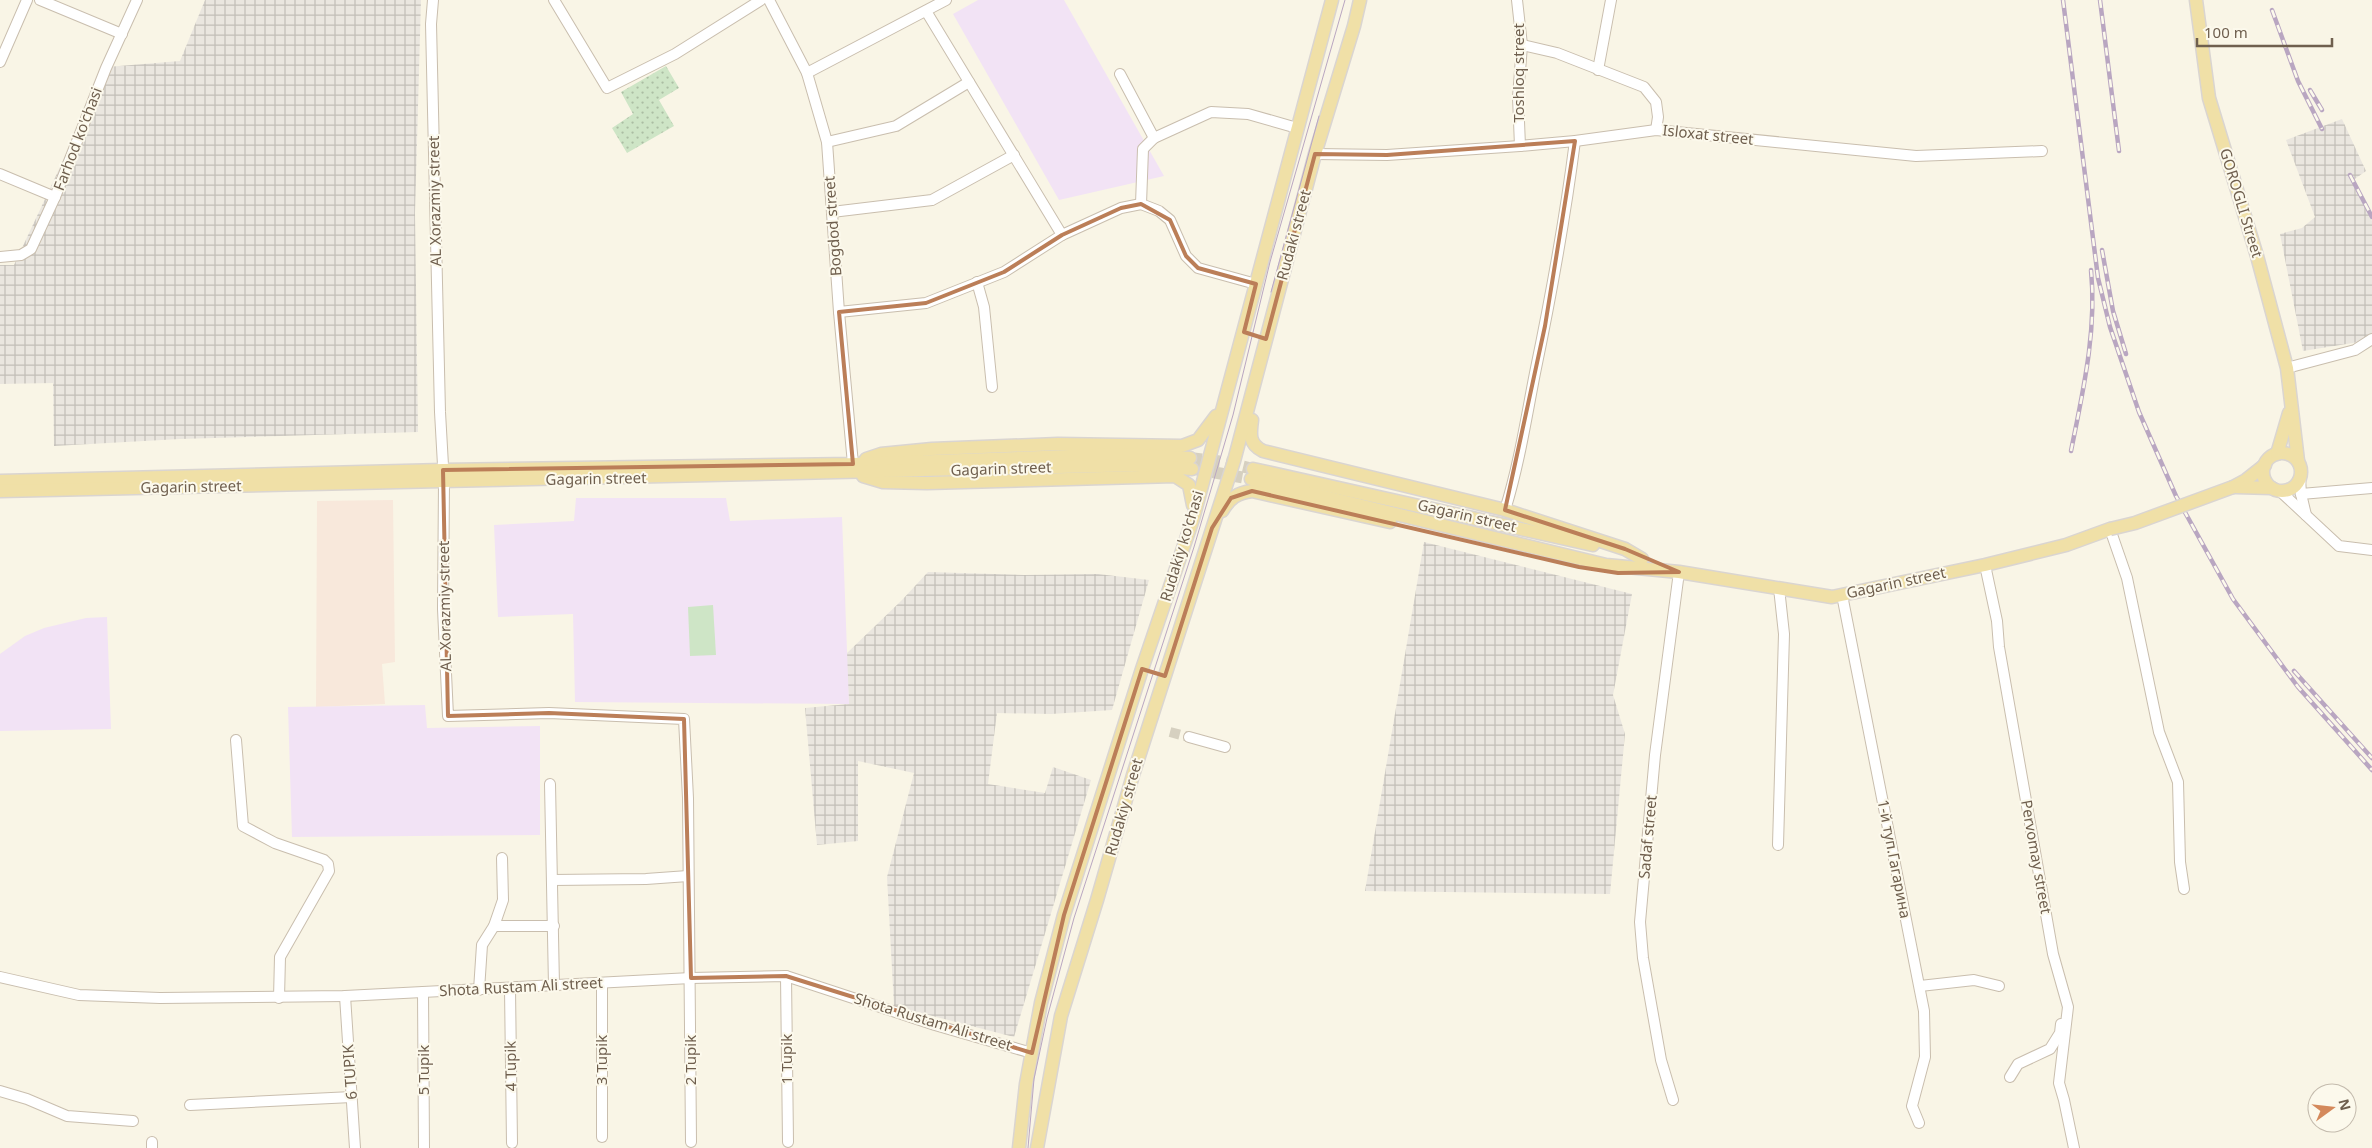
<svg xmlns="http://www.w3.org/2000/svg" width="2372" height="1148" viewBox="0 0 2372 1148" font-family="'Noto Sans',sans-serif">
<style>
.commercial{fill:#f8e8db}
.industrial{fill:url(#industrial-grid)}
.education{fill:#f2e3f5}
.grass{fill:url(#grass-dots)}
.green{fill:#cee5c6}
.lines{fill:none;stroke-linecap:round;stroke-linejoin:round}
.minor-tunnel{stroke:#d6d0c0;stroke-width:10;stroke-dasharray:10 5;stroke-linecap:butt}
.major-tunnel{stroke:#d6d0c0;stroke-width:12;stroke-dasharray:12 6;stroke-linecap:butt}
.minor-casing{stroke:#c9beae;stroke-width:12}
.major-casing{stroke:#dad5d1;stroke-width:15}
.minor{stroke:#fff;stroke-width:10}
.major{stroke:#f0e0a7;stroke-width:12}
.tram{stroke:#b9a6c1;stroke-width:1}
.rail-casing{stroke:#b9a6c1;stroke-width:4.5}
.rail{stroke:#fcf9ec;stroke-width:2.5;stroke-dasharray:8;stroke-linecap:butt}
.major-bridge-casing{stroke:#dad5d1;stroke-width:15;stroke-linecap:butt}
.major-bridge{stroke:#f0e0a7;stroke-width:12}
.marked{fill:none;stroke:#bb7e58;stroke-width:4;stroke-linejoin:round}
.labels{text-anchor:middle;stroke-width:4;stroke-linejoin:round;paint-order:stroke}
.street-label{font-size:15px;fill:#6f5f4e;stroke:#fcf9ec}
</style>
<defs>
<pattern id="industrial-grid" width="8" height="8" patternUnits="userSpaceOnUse" patternTransform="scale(1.25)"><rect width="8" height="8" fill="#eae6df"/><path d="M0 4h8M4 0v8" fill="none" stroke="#c2beb7"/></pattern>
<pattern id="grass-dots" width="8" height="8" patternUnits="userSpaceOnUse" patternTransform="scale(1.25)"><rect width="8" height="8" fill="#cee5c6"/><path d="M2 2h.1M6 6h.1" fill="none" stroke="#abbda3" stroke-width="1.8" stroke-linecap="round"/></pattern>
</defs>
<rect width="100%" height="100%" fill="#f9f5e6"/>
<path class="commercial" d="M393,500L395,662L382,664L385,704L316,707L317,501Z"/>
<g class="industrial">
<path d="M205,0H421L415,213L418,432L180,439L54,446L53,383L0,384V265H14L107,67L180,61Z"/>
<path d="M2342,119L2366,171L2352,181L2372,221V334L2359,342L2303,351L2280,234L2302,228L2315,217L2286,140Z"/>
<path d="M1424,542L1632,594L1613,695L1625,734L1610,894L1365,891Z"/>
<path d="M928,572L1024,575L1098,574L1149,580L1112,710L1051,714L997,713L988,784L1045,793L1053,767L1091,780L1014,1037L894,1006L887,877L914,773L858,761V841L817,845L805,708L849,704L846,654L902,600Z"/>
</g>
<g class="education">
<path d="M978,0H1064L1164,176L1059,200L953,14Z"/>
<path d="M576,498H726L730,521L842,517L849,704L575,702L573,614L498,617L494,525L574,521Z"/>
<path d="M107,617L111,729L0,731V654L25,636L44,628L86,618Z"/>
<path d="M425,705L427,728L540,726V835L292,837L288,707Z"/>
</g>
<path class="grass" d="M666,66L679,88L659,100L674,126L627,153L612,128L633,114L621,92Z"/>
<path class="green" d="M713,605L716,655L690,656L688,607Z"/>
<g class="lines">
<path class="minor-tunnel" d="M1170,732L1189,737"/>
<g class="major-tunnel">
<path d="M1190,458L1224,462L1253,469"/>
<path d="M1195,469L1251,479"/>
</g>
<defs>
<g id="minor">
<path d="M40,0L122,34"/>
<path d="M433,0L431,24L440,412L444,483L443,609L448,716L549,713L684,719L688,798L691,1142"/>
<path d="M554,0L607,88L675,54L761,0"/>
<path d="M769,0L807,73L827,142L839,312L853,464"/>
<path d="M1517,0L1522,45L1518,97L1520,146"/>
<path d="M1522,45L1557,53L1644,87L1656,102L1658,117L1656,130"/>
<path d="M0,62L27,0"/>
<path d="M1598,70L1611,0"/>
<path d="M807,73L946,0"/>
<path d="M1120,74L1154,138L1211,112L1248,114L1297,128"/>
<path d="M1154,138L1143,149L1141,204L1159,211L1170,220L1186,256L1198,268L1256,284"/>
<path d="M827,142L896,126L969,82"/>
<path d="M1315,154L1387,155L1520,146L1575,141L1656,130L1916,156L2042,151"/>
<path d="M0,174L55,197"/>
<path d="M832,212L932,200L1014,155"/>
<path d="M1062,235L1121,208L1141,204"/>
<path d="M0,257L21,255L31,249L55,197L106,68L137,0"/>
<path d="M977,282L984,307L992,387"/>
<path d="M839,312L926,303L1004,272L1062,235L926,11"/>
<path d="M2287,368L2355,350L2372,339"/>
<path d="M2300,477L2301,494L2306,515"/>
<path d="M2280,491L2339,546L2372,550"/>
<path d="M2301,494L2372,488"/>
<path d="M1505,510C1519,465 1526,419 1535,373C1551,296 1565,219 1575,141"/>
<path d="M2110,529L2127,578L2159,732L2178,782L2180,862L2184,889"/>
<path d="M1985,565L1997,621L1999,647L2053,954L2068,1007L2059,1083L2064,1100L2074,1148"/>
<path d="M1842,595L1924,1011L1925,1057L1912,1106L1919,1123"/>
<path d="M1189,737L1225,747"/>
<path d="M236,740L243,826L275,843L324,860L328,864L329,871L280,957L279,998"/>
<path d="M550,784L554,986"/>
<path d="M1778,845L1784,634L1779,588"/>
<path d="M552,880L646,879L688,876"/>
<path d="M494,926H554"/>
<path d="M786,976L788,1142"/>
<path d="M0,977L79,995L160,998L345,996L691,978L786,976L935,1025L1032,1053"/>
<path d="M1920,986L1974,980L1999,986"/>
<path d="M510,989L512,1143"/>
<path d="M479,990L482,945L494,926L503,900L502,858"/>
<path d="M423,992L424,1148"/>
<path d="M345,996L355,1148"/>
<path d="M2010,1077L2018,1064L2050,1049L2060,1033L2061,1024"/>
<path d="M0,1091L27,1099L67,1116L133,1121"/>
<path d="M1673,1100L1661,1060L1643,958L1640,922L1655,755L1679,572"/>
<path d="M190,1105L352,1097"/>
<path d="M602,1137V983"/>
<path d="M152,1148V1142"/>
</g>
<g id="major">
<path d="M2196,0L2209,98L2257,256L2287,368L2298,461"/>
<path d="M1252,420C1250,435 1249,444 1263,451L1505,510L1625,549L1642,559"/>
<circle cx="2282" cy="472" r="19"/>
<path d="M2277,454L2289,413"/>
<path d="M866,459L881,454L932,449L1058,444L1182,446L1198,440L1216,416"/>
<path d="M1253,469L1593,545"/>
<path d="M863,476L883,482L927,483L1175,476L1189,485L1193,505"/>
<path d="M1251,479L1606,565L1679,572L1832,597L1985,565L2066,545L2110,529"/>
<path d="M0,481L443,470L853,464L1123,454L1190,458"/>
<path d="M2233,487L2246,480L2265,465"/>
<path d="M2236,487L2272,488"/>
<path d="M0,491L1144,465L1192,469"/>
<path d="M1222,511C1230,498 1237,493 1252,491L1390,522"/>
<path d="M1019,1148L1026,1084L1041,1003L1064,915L1142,669L1193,519L1332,0"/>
<path d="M1037,1148L1061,1016L1097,900L1133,775L1234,461L1315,154L1354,26L1360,0"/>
</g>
</defs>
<use href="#minor" class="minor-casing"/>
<use href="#major" class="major-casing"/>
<use href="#minor" class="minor"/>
<use href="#major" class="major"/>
<g class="tram">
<path d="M1271,292L1319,116"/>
<path d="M1028,1148L1034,1079L1047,1018L1074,918L1194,547L1233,415L1270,262L1345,0"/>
</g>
<defs>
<g id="rail">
<path d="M2063,0L2098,278L2110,327L2139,412L2176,496L2233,599L2298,687L2372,770"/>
<path d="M2100,0L2119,151"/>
<path d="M2272,10L2298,81L2322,129"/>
<path d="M2310,90L2322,110"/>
<path d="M2350,175L2372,217"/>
<path d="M2102,250L2113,311L2126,354"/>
<path d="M2071,451C2083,391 2097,331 2091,270"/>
<path d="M2294,671L2372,758"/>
</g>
</defs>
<use href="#rail" class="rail-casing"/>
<use href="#rail" class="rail"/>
<defs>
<path id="major-bridge" d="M2110,529L2135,523L2233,487"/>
</defs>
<use href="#major-bridge" class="major-bridge-casing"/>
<use href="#major-bridge" class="major-bridge"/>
</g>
<path class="marked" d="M1575,141L1545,326L1505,510L1625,549L1679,572L1618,573L1579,567L1252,491L1231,498L1212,528L1165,676L1142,669L1064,915L1032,1053L786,976L691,978L684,719L549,713L448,716L443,470L853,464L839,312L926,303L1004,272L1062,235L1121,208L1141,204L1170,220L1186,256L1198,268L1256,284L1244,332L1266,339L1315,154L1387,155Z"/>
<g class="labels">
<g class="street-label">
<text transform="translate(1519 73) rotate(-90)" y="5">Toshloq street</text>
<text transform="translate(1708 135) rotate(6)" y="5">Isloxat street</text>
<text transform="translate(78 139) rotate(-69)" y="5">Farhod ko'chasi</text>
<text transform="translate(435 201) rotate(-91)" y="5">AL Xorazmiy street</text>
<text transform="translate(2241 203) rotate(73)" y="5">GOROGLI Street</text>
<text transform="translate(833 226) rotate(-94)" y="5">Bogdod street</text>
<text transform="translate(1294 235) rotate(-75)" y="5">Rudaki street</text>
<text transform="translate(1001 469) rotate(-2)" y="5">Gagarin street</text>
<text transform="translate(596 479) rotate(-1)" y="5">Gagarin street</text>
<text transform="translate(191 487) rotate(-1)" y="5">Gagarin street</text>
<text transform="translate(1467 516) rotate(13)" y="5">Gagarin street</text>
<text transform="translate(1182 546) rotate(-73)" y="5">Rudakiy ko'chasi</text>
<text transform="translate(1896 583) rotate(-12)" y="5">Gagarin street</text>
<text transform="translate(445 606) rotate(-91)" y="5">AL Xorazmiy street</text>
<text transform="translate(1124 807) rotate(-74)" y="5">Rudakiy street</text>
<text transform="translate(1648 837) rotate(-85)" y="5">Sadaf street</text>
<text transform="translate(2036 857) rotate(80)" y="5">Pervomay street</text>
<text transform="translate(1894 859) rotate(79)" y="5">1-й туп.Гагарина</text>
<text transform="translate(521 987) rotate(-3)" y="5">Shota Rustam Ali street</text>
<text transform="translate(933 1022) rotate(17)" y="5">Shota Rustam Ali street</text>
<text transform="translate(787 1059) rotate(-90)" y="5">1 Tupik</text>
<text transform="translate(602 1060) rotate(-90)" y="5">3 Tupik</text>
<text transform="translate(691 1060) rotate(-90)" y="5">2 Tupik</text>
<text transform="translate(511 1066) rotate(-91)" y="5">4 Tupik</text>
<text transform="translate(424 1070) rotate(-90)" y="5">5 Tupik</text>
<text transform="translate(350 1072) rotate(-94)" y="5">6 TUPIK</text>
</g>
</g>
<g transform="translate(2332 1108) rotate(75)"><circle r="24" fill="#fcf9ec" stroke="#c4bbad"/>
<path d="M0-4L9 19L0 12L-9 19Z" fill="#d4895b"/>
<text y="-8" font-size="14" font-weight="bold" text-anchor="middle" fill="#6f5f4e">N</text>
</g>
<path d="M2197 38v8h135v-8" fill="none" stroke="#6f5f4e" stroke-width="2.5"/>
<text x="2204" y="38" font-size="15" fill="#6f5f4e" stroke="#fcf9ec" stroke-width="4" paint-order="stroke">100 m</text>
</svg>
